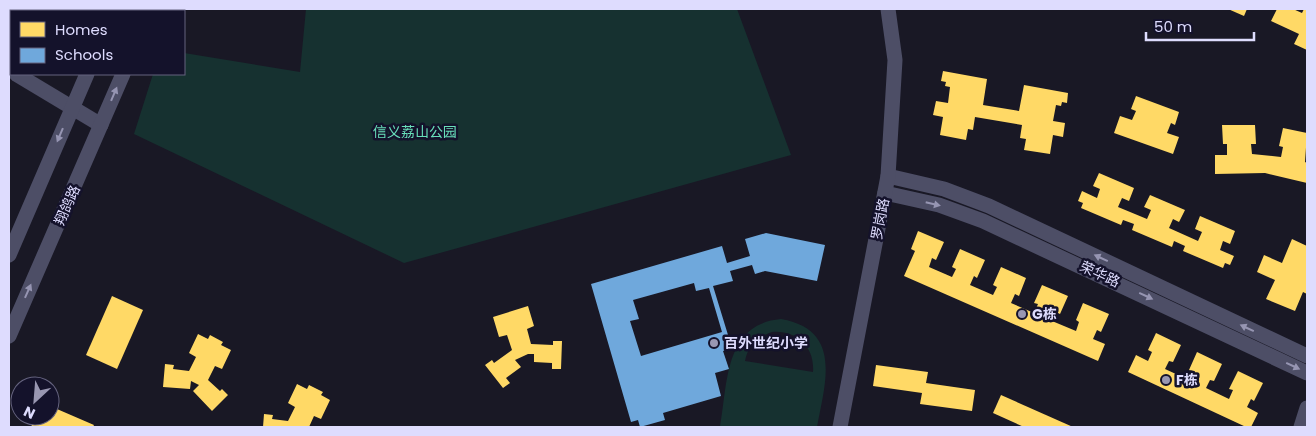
<svg xmlns="http://www.w3.org/2000/svg" width="1316" height="436" viewBox="0 0 1316 436" font-family="Poppins,'Noto Sans SC',sans-serif">
<style>
.green{fill:#163130;fill-rule:evenodd}
.homes{fill:#ffd966}
.schools{fill:#6fa8dc;fill-rule:evenodd}
.lines{fill:none;stroke-linecap:round;stroke-linejoin:round}
.minor{stroke:#4d4e66;stroke-width:15}
.oneway{fill:#9695b2}
.poi-dot{fill:#9997b2;stroke:#14122b;stroke-width:2}
.labels{text-anchor:middle;stroke-width:5;stroke-linejoin:round;paint-order:stroke}
.park-label{font-size:14px;fill:#68dfba;stroke:#14122b}
.street-label{font-size:14px;fill:#dedcfe;stroke:#14122b}
.poi-label{font-size:14px;font-weight:bold;fill:#dedcfe;stroke:#14122b;text-anchor:start}
</style>
<rect width="100%" height="100%" fill="#191825"/>
<g class="green">
<path d="M306,9H737L791,155L404,263L134,134L153,74H184V53L300,72Z"/>
<path d="M781,319C843,330 825,383 817,427H720C728,383 724,324 781,319ZM772,332C797,330 815,347 813,372L745,361C748,346 757,337 772,332Z"/>
</g>
<g class="homes">
<path d="M1228,9H1247L1244,16Z"/>
<path d="M1277,9H1293L1302,13L1304,9H1307V50L1294,44L1299,34L1271,21Z"/>
<path d="M943,71L987,79L983,105L1019,111L1024,85L1068,93L1067,103L1062,102L1061,106L1056,105L1053,121L1065,123L1063,137L1053,135L1050,154L1024,150L1026,139L1020,138L1022,125L975,117L973,130L968,129L966,140L940,135L943,117L933,115L936,101L948,103L950,87L945,86L946,82L941,81Z"/>
<path d="M1136,96L1179,112L1175,125L1171,123L1167,133L1179,137L1173,154L1114,133L1120,116L1132,120L1136,111L1131,109Z"/>
<path d="M1222,125H1255L1256,144H1251L1252,154L1281,157L1283,147L1279,146L1283,128L1307,133L1305,162L1307,163V183L1265,173L1215,174V155H1227V144H1223Z"/>
<path d="M1099,173L1134,188L1129,201L1122,198L1118,207L1147,219L1151,210L1144,207L1150,195L1185,210L1179,222L1173,219L1169,228L1198,241L1202,232L1195,229L1200,216L1235,231L1230,244L1223,241L1220,250L1234,256L1230,265L1225,263L1223,268L1183,251L1185,246L1174,241L1172,247L1132,230L1134,224L1123,220L1121,225L1081,208L1083,203L1078,201L1082,191L1097,198L1100,189L1093,186Z"/>
<path d="M918,231L944,242L936,260L932,258L929,267L952,277L956,269L952,267L960,249L985,260L977,278L974,276L970,285L993,295L997,287L993,285L1001,267L1026,278L1019,296L1015,294L1011,303L1034,313L1038,304L1034,303L1042,285L1068,296L1060,314L1056,312L1052,321L1076,331L1079,322L1076,320L1083,303L1109,314L1101,332L1097,330L1093,339L1105,344L1098,361L904,276L915,251L911,249Z"/>
<path d="M1292,239L1307,246V294L1303,292L1295,311L1266,299L1275,280L1257,272L1264,255L1282,263Z"/>
<path d="M112,296L143,310L117,369L86,355Z"/>
<path d="M528,306L534,326L527,329L531,344L553,345V341H562L561,369H552V363L534,362V354H528L515,360L521,367L506,378L510,383L503,388L485,365L492,360L494,363L512,350L507,335L499,337L493,317Z"/>
<path d="M1156,333L1181,345L1173,362L1169,361L1165,369L1189,380L1193,371L1189,370L1197,352L1222,364L1214,381L1210,380L1206,388L1229,399L1233,390L1229,389L1238,371L1263,383L1254,401L1251,399L1247,407L1258,413L1251,427H1246L1128,372L1136,355L1148,361L1152,352L1148,350Z"/>
<path d="M198,334L208,339L210,335L223,342L221,345L231,350L222,369L215,366L208,380L220,391L222,389L228,395L212,411L193,391L199,385L191,381L190,389L163,387L165,364L174,365L173,369L189,371L196,357L189,353Z"/>
<path d="M876,365L928,372L926,383L975,390L972,411L920,404L922,393L873,386Z"/>
<path d="M297,384L307,389L309,385L323,392L321,395L330,400L321,419L314,416L309,427H263L264,414L273,415L272,419L288,421L295,407L288,403Z"/>
<path d="M1001,395L1073,427H1024L993,413Z"/>
<path d="M50,406L94,425L93,427H31L36,416H50Z"/>
</g>
<path class="schools" d="M766,233L825,245L817,281L765,271L755,274L752,265L730,271L733,281L713,286L732,348L723,351L729,369L715,373L721,396L663,413L665,420L640,427L638,420L631,422L591,284L722,246L727,263L750,256L745,239ZM694,283L696,291L709,288L722,332L641,356L630,321L639,319L633,300Z"/>
<g class="lines">
<g class="minor">
<path d="M112,11L113,9"/>
<path d="M148,11L149,9"/>
<path d="M16,74L101,125"/>
<path d="M888,176L944,189L989,206L1307,356"/>
<path d="M885,193L939,205L983,221L1307,373"/>
<path d="M9,255L87,74"/>
<path d="M9,336L123,74"/>
<path d="M840,427L888,176L895,60L888,9"/>
<path d="M1301,427L1307,408"/>
</g>
</g>
<defs><path id="oneway-solid" d="M-6-.8H1V-3.2L6.5 0L1 3.2V.8H-6Z" transform="scale(1.25)"/></defs>
<g class="oneway">
<use href="#oneway-solid" transform="translate(114 94) rotate(-67)"/>
<use href="#oneway-solid" transform="translate(60 135) rotate(113)"/>
<use href="#oneway-solid" transform="translate(933 204) rotate(13)"/>
<use href="#oneway-solid" transform="translate(1101 258) rotate(-155)"/>
<use href="#oneway-solid" transform="translate(28 291) rotate(-66)"/>
<use href="#oneway-solid" transform="translate(1146 296) rotate(25)"/>
<use href="#oneway-solid" transform="translate(1247 328) rotate(-155)"/>
<use href="#oneway-solid" transform="translate(1293 366) rotate(25)"/>
</g>
<g class="poi-dot">
<circle cx="1022" cy="314" r="5"/>
<circle cx="714" cy="343" r="5"/>
<circle cx="1166" cy="380" r="5"/>
</g>
<g class="labels">
<g class="park-label">
<text x="415" y="137">信义荔山公园</text>
</g>
<g class="street-label">
<text transform="translate(67 205) rotate(-66)" y="5">翔鸽路</text>
<text transform="translate(880 219) rotate(-79)" y="5">罗岗路</text>
<text transform="translate(1100 274) rotate(25)" y="5">荣华路</text>
</g>
<g class="poi-label">
<text x="1032" y="319">G栋</text>
<text x="724" y="348">百外世纪小学</text>
<text x="1176" y="385">F栋</text>
</g>
</g>
<rect width="1316" height="436" fill="none" stroke="#dedcfe" stroke-width="20"/>
<rect x="10" y="10" width="175" height="65" fill="#14122b" stroke="#65637f"/>
<rect x="20" y="22" width="25" height="15" fill="#ffd966" stroke="#65637f"/>
<text x="55" y="35" font-size="15" fill="#dedcfe">Homes</text>
<rect x="20" y="48" width="25" height="15" fill="#6fa8dc" stroke="#65637f"/>
<text x="55" y="60" font-size="15" fill="#dedcfe">Schools</text>
<g transform="translate(35 401) rotate(206)"><circle r="24" fill="#14122b" stroke="#65637f"/>
<path d="M0-4L9 19L0 12L-9 19Z" fill="#9997b2"/>
<text y="-8" font-size="14" font-weight="bold" text-anchor="middle" fill="#dedcfe">N</text>
</g>
<path d="M1146 32v8h108v-8" fill="none" stroke="#dedcfe" stroke-width="2.5"/>
<text x="1154" y="32" font-size="15" fill="#dedcfe" stroke="#14122b" stroke-width="4" paint-order="stroke">50 m</text>
</svg>
